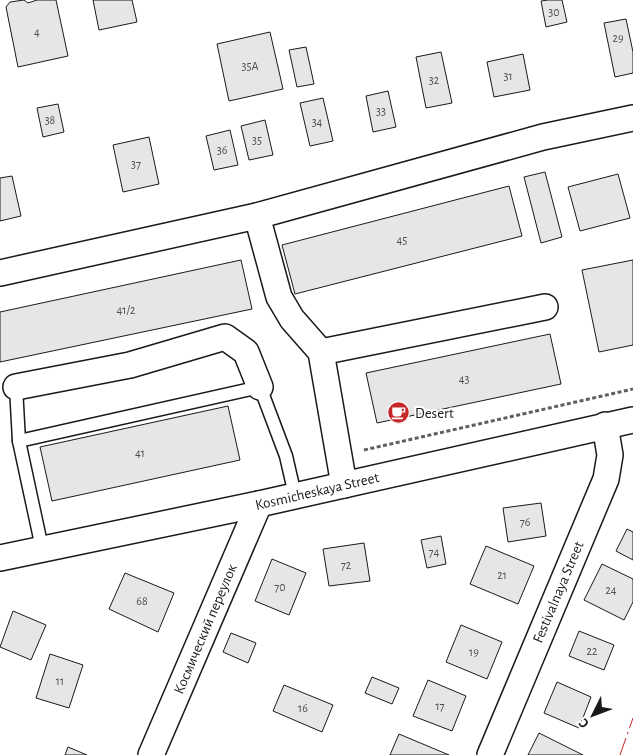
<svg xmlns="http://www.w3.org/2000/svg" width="633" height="755" viewBox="0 0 633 755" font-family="'Alegreya Sans',sans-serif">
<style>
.building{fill:#e6e6e6;stroke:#1a1a1a}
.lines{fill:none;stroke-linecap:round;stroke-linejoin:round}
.lane-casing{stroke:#1a1a1a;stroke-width:15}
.street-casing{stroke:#1a1a1a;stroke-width:28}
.path{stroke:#5f5f5f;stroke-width:3;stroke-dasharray:4 2.5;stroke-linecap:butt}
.lane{stroke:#fff;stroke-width:12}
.street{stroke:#fff;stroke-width:25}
.power{stroke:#c62828;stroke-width:1;stroke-dasharray:18 4 2.5 4;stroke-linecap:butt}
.labels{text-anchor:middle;stroke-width:4;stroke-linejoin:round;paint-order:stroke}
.number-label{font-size:12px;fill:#4d4d4d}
.poi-label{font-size:15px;fill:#1a1a1a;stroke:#fff;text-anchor:start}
.street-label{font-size:15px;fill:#1a1a1a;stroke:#fff}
</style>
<rect width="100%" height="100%" fill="#fff"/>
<g class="building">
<path d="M24,0L28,3L37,0H56L68,56L18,67L6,7L10,2Z"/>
<path d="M93,0H132L137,22L99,30Z"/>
<path d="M548,0H562L567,22L546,27L541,1Z"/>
<path d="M626,19L633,52V73L615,77L604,23Z"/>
<path d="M270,32L283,89L229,101L217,44Z"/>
<path d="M306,47L314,84L297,87L289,50Z"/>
<path d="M441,52L452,103L426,108L416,57Z"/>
<path d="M523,54L530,90L494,97L487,62Z"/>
<path d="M388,91L396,127L373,132L366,96Z"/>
<path d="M323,98L333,141L310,146L300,103Z"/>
<path d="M58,104L64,132L43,137L37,108Z"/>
<path d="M265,120L273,155L249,160L241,126Z"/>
<path d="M230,130L238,165L214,170L206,136Z"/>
<path d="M149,137L159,184L123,192L113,145Z"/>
<path d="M545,172L562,237L541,243L524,177Z"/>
<path d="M618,174L630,218L580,231L568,187Z"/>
<path d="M12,176L21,216L0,221V178Z"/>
<path d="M509,186L522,236L295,294L282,245Z"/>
<path d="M241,260L252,309L0,362V312Z"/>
<path d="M633,260V345L599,352L582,270Z"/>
<path d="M550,334L561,384L377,423L366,373Z"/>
<path d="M228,406L240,460L52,501L40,447Z"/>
<path d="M541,503L546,536L508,542L503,508Z"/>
<path d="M627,529L633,532V560L616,551Z"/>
<path d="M441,536L446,564L427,568L421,540Z"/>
<path d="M364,543L370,581L329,586L323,549Z"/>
<path d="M486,546L534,566L518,604L470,584Z"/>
<path d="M272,559L306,573L289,615L255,601Z"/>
<path d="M602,564L633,579V602L624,620L584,600Z"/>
<path d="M125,573L174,593L158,632L109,609Z"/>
<path d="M13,611L46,625L31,660L0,647Z"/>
<path d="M461,625L502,642L487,679L446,662Z"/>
<path d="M579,631L614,645L604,670L569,656Z"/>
<path d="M231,633L256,643L248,663L223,652Z"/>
<path d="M50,654L83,665L69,708L36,698Z"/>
<path d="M372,677L399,688L392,704L365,693Z"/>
<path d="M428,680L466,696L452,731L413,716Z"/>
<path d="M557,682L591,697L579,728L544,713Z"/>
<path d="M284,685L333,705L322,732L273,711Z"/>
<path d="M539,733L583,755H528Z"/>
<path d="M399,734L449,755H390Z"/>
<path d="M68,747L87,755H65Z"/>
</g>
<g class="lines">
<defs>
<g id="lane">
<path d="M16,387L19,441L42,548"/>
<path d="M19,441L260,387L286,456L295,495"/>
</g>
<g id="street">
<path d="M257,216L279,297L292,319L321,352L344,485"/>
<path d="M0,273L257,216L543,137L633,118"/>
<path d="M321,352L545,307"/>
<path d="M16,387L130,365L225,337L246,352L260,387"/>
<path d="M0,558L259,504L633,420"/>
<path d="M151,755L259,504"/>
<path d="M490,755L606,479L610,455L605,425"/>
</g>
</defs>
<use href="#lane" class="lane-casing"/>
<use href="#street" class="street-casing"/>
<path class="path" d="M364,450L633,389"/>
<use href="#lane" class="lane"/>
<use href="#street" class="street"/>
<path class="power" d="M620,755L633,718"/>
</g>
<defs>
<symbol id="cafe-disc" viewBox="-11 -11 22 22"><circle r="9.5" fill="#c62828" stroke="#fff"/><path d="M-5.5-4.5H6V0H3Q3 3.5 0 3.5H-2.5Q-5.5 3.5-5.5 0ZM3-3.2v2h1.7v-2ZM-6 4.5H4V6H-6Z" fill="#fff"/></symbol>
</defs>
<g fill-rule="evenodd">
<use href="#cafe-disc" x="386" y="400" width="25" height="25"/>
</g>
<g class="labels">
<g class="number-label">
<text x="554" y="16">30</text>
<text x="37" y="36">4</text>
<text x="618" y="42">29</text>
<text x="250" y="70">35А</text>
<text x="508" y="80">31</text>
<text x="434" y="84">32</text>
<text x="381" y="115">33</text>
<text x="50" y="124">38</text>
<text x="317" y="126">34</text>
<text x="257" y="144">35</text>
<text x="222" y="154">36</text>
<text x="136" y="168">37</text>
<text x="402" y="244">45</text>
<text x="126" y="314">41/2</text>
<text x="464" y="383">43</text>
<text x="140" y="457">41</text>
<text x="525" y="526">76</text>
<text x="434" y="556">74</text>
<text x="346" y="569">72</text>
<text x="502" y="579">21</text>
<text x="280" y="591">70</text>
<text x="611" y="594">24</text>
<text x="142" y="605">68</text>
<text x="592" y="655">22</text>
<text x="474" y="656">19</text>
<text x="60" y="685">11</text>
<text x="440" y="710">17</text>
<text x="303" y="712">16</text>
</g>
<g class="poi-label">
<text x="415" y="418">Desert</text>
</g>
<g class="street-label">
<text transform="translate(317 491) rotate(-13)" y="5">Kosmicheskaya Street</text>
<text transform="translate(558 592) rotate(-67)" y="5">Festivalnaya Street</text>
<text transform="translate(205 629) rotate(-67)" y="5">Космический переулок</text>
</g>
</g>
<g transform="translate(593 715) rotate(228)" stroke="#ffffff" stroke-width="4" paint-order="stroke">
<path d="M0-4L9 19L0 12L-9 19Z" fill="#1a1a1a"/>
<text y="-8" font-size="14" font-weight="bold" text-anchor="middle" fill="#1a1a1a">С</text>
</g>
</svg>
